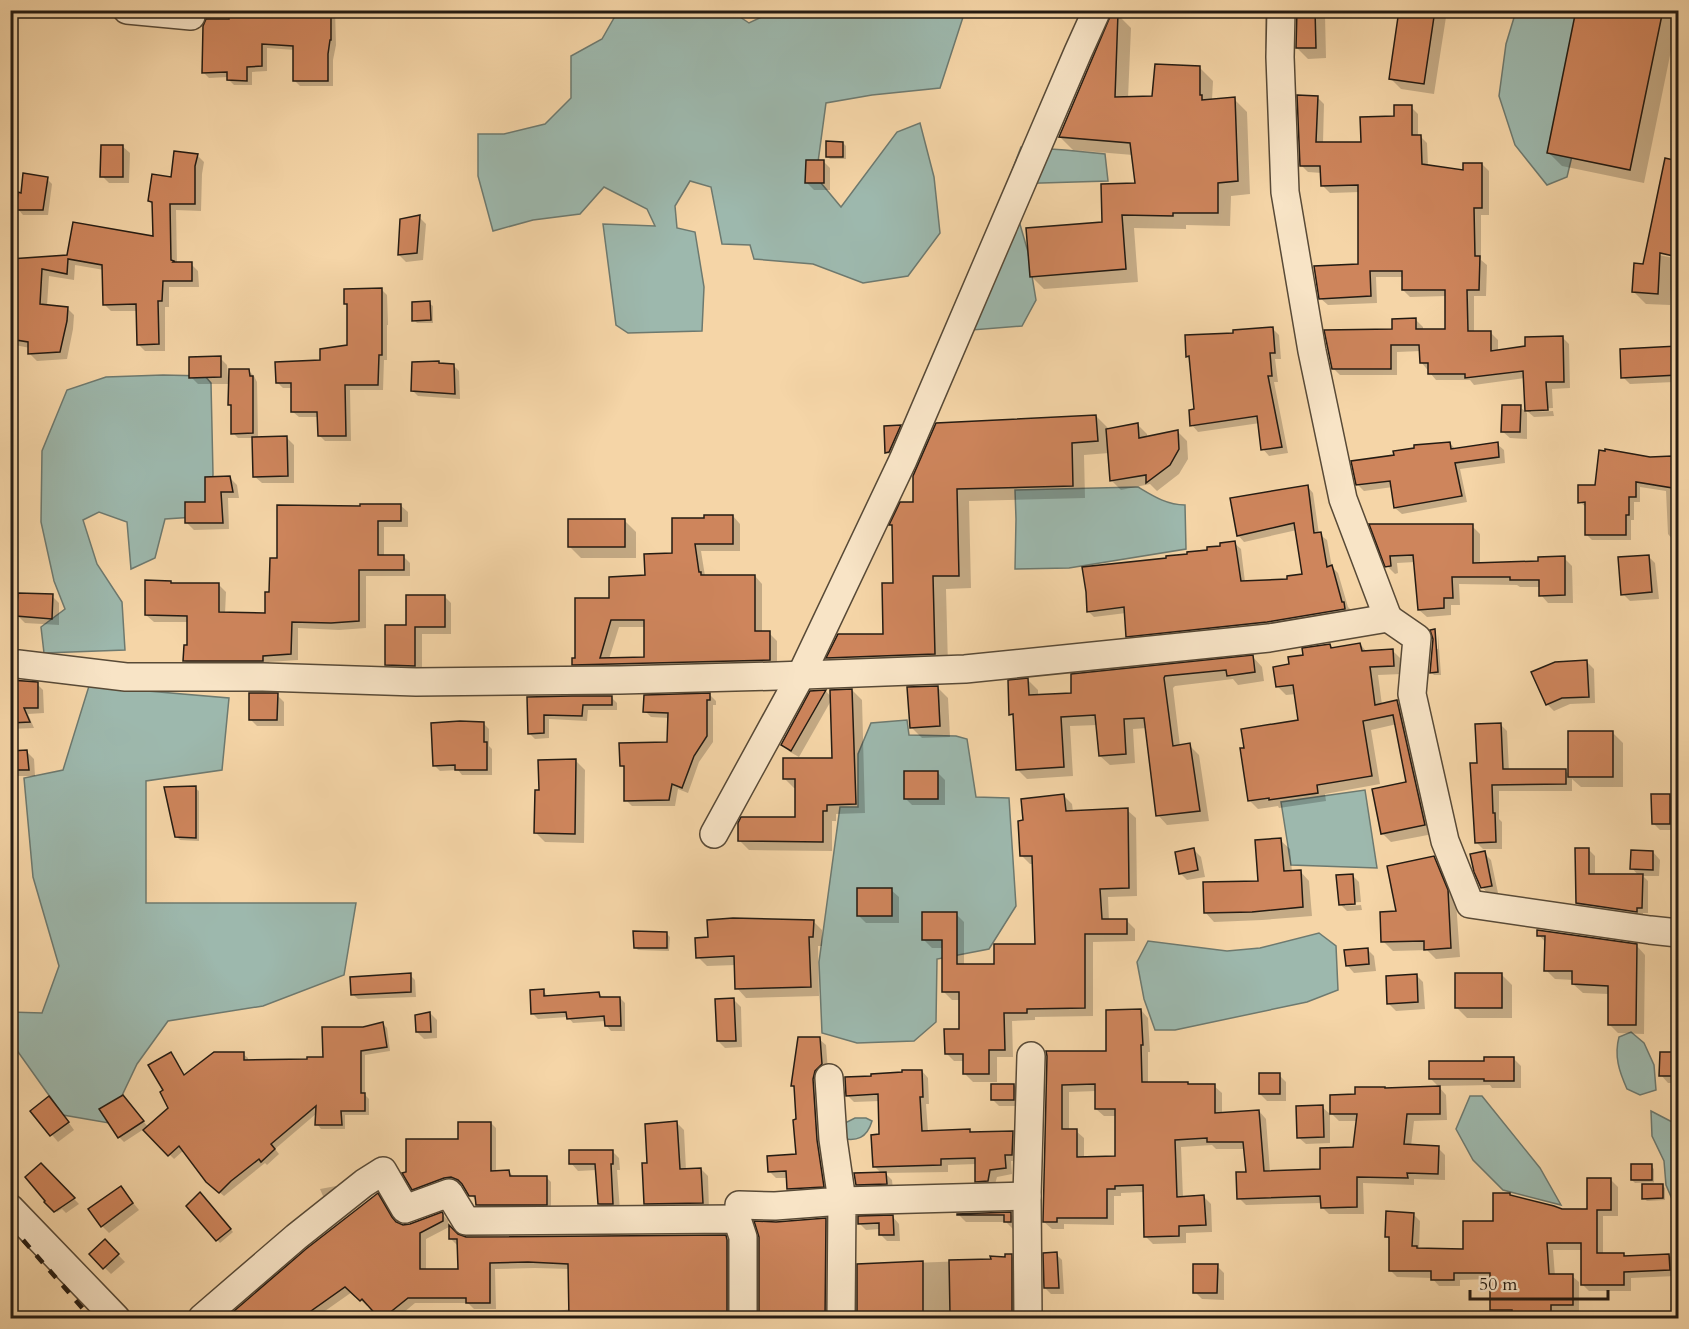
<svg xmlns="http://www.w3.org/2000/svg" width="1689" height="1329" viewBox="0 0 1689 1329" font-family="Cardo,serif">
<style>
.water{fill:#9db8ad;stroke:#6d796f;stroke-width:1.5}
.shadow{fill:#0003;fill-rule:evenodd}
.building{fill:#ce855c;stroke:#241b12;stroke-width:1.5;fill-rule:evenodd}
.lines{fill:none;stroke-linecap:round;stroke-linejoin:round}
.minor-casing{stroke:#584a37;stroke-width:30}
.minor{stroke:#f8e4c6;stroke-width:27}
.rail{stroke:#241b12;stroke-width:4.5;stroke-dasharray:10 10;stroke-linecap:butt}
</style>
<rect width="100%" height="100%" fill="#f5d5a7"/>
<filter id="stains"><feTurbulence type="fractalNoise" baseFrequency=".00333" numOctaves="4"/><feColorMatrix values="0 0 0 0 .2 0 0 0 0 .09 0 0 0 0 .02 0 0 0 .5 -.17"/></filter>
<radialGradient id="worn" r=".72"><stop offset=".6" stop-color="#630" stop-opacity="0"/><stop offset="1" stop-color="#630" stop-opacity=".3"/></radialGradient>
<g class="water">
<path d="M698,10L699,13L716,15L734,13L749,23L768,14L767,11H965L940,88L872,95L826,103L816,177L841,207L897,132L920,123L934,177L940,233L908,276L863,283L813,264L754,259L750,245L722,244L711,187L690,181L675,206L677,228L695,232L704,287L702,331L628,333L616,325L603,224L655,226L647,209L604,187L580,214L533,220L493,231L478,176V134H504L545,124L571,98V56L602,39L618,11Z"/>
<path d="M1516,11H1592L1578,131L1567,177L1547,185L1515,145L1499,96L1506,44Z"/>
<path d="M1021,147L1065,150L1105,154L1108,181L1007,184Z"/>
<path d="M1017,214L1028,252L1036,300L1022,326L960,331Z"/>
<path d="M163,375L205,376L211,383L213,474L210,516L165,519L155,558L131,569L127,522L99,512L83,520L97,564L122,602L125,650L44,653L41,627L65,609L54,581L41,522L42,451L67,390L106,377Z"/>
<path d="M1138,487C1153,496 1167,505 1185,505L1186,549L1069,568L1015,569L1016,519L1015,490Z"/>
<path d="M89,686L229,698L222,770L146,781V903H356L344,975L263,1006L168,1021L137,1064L109,1123L63,1115L11,1042L10,1012L42,1013L59,966L33,877L24,778L63,770Z"/>
<path d="M907,720L909,735L956,736L967,739L976,797L1009,798L1016,906L989,949L937,959L936,1022L914,1041L857,1043L822,1033L819,962L840,807H858V754L871,723Z"/>
<path d="M1365,790L1377,868L1291,865L1281,802Z"/>
<path d="M1319,933L1336,946L1338,990L1307,1002L1175,1030H1155L1144,999L1137,962L1148,941L1227,951L1260,948Z"/>
<path d="M1631,1032L1644,1043L1654,1065L1656,1090L1640,1095L1627,1089C1619,1071 1614,1056 1619,1037Z"/>
<path d="M1470,1096H1482L1540,1168L1561,1205L1503,1190L1473,1160L1456,1129Z"/>
<path d="M1651,1111L1678,1125V1213L1666,1185L1664,1161L1652,1136Z"/>
<path d="M855,1118H866L872,1121C867,1138 857,1142 840,1138L843,1124Z"/>
</g>
<g class="shadow">
<path d="M230,10H335L336,45L333,60V86H300L294,80L295,50L267,48V71L252,72V85H234L229,80L228,77L209,78L203,72L230,20Z"/>
<path d="M598,10H615V15H602Z"/>
<path d="M1004,10H1043L1042,13L1006,12Z"/>
<path d="M1265,10H1272L1274,57L1265,48Z"/>
<path d="M1298,10H1321L1325,15L1326,58L1308,59L1297,48Z"/>
<path d="M1401,10H1440L1446,17L1434,94L1401,89L1390,78Z"/>
<path d="M1589,10H1678V32L1675,31L1644,183L1562,166L1548,152Z"/>
<path d="M1117,14L1131,28L1128,98H1153L1199,67L1213,81L1212,100L1234,99L1247,112L1250,194L1231,196L1230,226L1186,225V229L1134,228L1138,282L1044,289L1031,276L1104,223L1136,184L1133,155L1073,150L1060,137Z"/>
<path d="M1317,97L1324,104L1323,143H1362L1411,107L1418,114V136H1420L1427,143L1428,166L1464,171L1482,164L1489,171V215H1481V260L1487,265L1486,296H1474V333H1491L1498,340V351L1527,347L1562,337L1569,344L1570,388L1552,389L1553,408L1531,409V412L1553,411L1554,416L1534,417L1527,411V439L1510,438L1502,431L1520,407L1527,413L1525,378L1474,385L1470,380H1436L1421,362V351L1397,352V375H1340L1333,368L1394,330L1416,320L1423,327V330H1447V296L1410,297L1403,290V277H1376L1377,303L1328,305L1320,298L1359,266L1360,192L1330,193L1323,186L1322,173L1308,172L1301,165Z"/>
<path d="M843,143L846,146V159H830L827,156Z"/>
<path d="M122,146L130,153L129,183H109L102,176Z"/>
<path d="M197,155L204,162L202,174L201,211L176,210L177,264H191L198,271L199,287H169V307H165V351H145L138,344L137,311H111L104,304V270L75,265L74,280L49,276L47,306L67,308L74,315L73,329L67,359L37,361L30,354V348L10,344V257L15,261L68,257L154,238L153,205L149,201Z"/>
<path d="M1666,160L1678,163V256L1659,252V255L1678,259V266L1672,265L1670,305L1646,304L1634,292L1644,266Z"/>
<path d="M823,161L830,168V190H814L807,183Z"/>
<path d="M47,179L52,184L48,215H23L18,209L22,194Z"/>
<path d="M419,217L426,224L423,260L406,262L399,255Z"/>
<path d="M382,290L387,295L388,325H387V360H384L383,390H350L351,441H325L319,435V417H299L293,412L292,388H283L277,382L322,362L348,346L349,306L345,303Z"/>
<path d="M429,303L433,306V323H417L414,320Z"/>
<path d="M1673,326H1678V408L1674,403V382L1630,384L1623,377L1676,348Z"/>
<path d="M1273,329L1279,335L1281,359H1275L1278,382H1274L1288,453L1269,456L1263,449L1260,423L1198,432L1192,425L1195,411L1191,359L1188,356L1235,334Z"/>
<path d="M220,358L227,365L228,377L248,370L254,376L257,382L258,438H287L294,445V483H262L254,476V438H238L233,433L232,407L230,405V384H198L191,377Z"/>
<path d="M438,362L441,365H453L459,371L460,399L418,396L412,390Z"/>
<path d="M1096,416L1109,429L1138,425L1147,434V438L1178,432L1187,441L1188,459L1179,474L1157,491L1150,484L1121,490L1112,481L1109,453L1084,455L1085,498L969,501L971,588L946,589L948,666L840,670L828,658L839,635L885,636L895,584L893,527L891,525L901,504H915Z"/>
<path d="M900,427L915,441L901,467L887,452Z"/>
<path d="M1450,443L1456,450L1497,444L1504,450L1505,463L1460,469L1467,502L1402,514L1395,508L1393,487L1364,491L1358,485L1395,456Z"/>
<path d="M1671,457L1677,463L1678,493V540L1674,541L1668,534L1666,491L1640,487V502H1634V520H1631V540H1592L1586,534V507L1580,502L1597,486L1650,459Z"/>
<path d="M230,478L237,485L239,498H228L229,529L194,530L187,523Z"/>
<path d="M1307,486L1313,493L1319,534L1327,540L1332,567L1338,573L1348,607L1350,609V615L1134,642L1128,636L1126,613L1094,617L1088,611L1167,559L1209,552L1234,543L1241,549L1245,582L1289,580L1304,576L1297,530L1244,542L1238,535Z"/>
<path d="M400,505L408,512V527H384V556H403L410,563V576H366V628L339,630L298,628V660L269,662L270,668H192L185,661L189,646V622H154L146,615L170,582L173,585H219L226,592L225,614H266L278,559L361,507Z"/>
<path d="M733,516L740,524V551H701L705,576H755L762,584V633H769L777,641V668L581,672L573,664L611,600L646,576L674,555L706,520ZM619,627H645V659H609Z"/>
<path d="M625,521L636,532V558H581L570,547Z"/>
<path d="M1372,526H1472L1480,534V564L1540,562L1564,558L1572,566L1573,603H1548L1541,595L1540,587H1520L1517,585L1459,584L1460,605H1451V615L1427,617L1419,610L1415,562L1397,563L1398,573L1395,574L1387,566Z"/>
<path d="M1648,556L1655,563L1659,599L1630,601L1623,594Z"/>
<path d="M52,596L59,603V625L25,623L18,616Z"/>
<path d="M444,596L451,603V634H422V673L394,672L387,665L408,626Z"/>
<path d="M1432,631L1436,632H1434L1435,649H1438V634L1441,675H1434L1431,672L1434,639Z"/>
<path d="M1360,644L1367,652L1393,651L1402,660V674L1378,675L1382,705L1397,702L1405,710L1433,834L1391,842L1382,833L1408,783L1397,724L1371,730L1380,784L1325,794L1326,801L1279,808L1278,806L1258,809L1249,800L1300,721L1296,694L1286,695L1278,687L1291,666L1305,656L1330,645L1334,649Z"/>
<path d="M1253,657L1262,667L1264,681L1238,685L1233,679L1175,686L1173,688L1180,746L1189,745L1199,755L1209,821L1167,825L1158,815L1147,728L1133,729L1135,763L1110,765L1100,756L1097,725L1070,726L1073,776L1027,779L1017,769L1014,717L1011,714L1028,680L1038,690V696L1072,695Z"/>
<path d="M1587,662L1594,669L1595,703L1570,704L1554,711L1547,704Z"/>
<path d="M10,681L37,684L43,690L44,713L28,714L34,728L10,729Z"/>
<path d="M937,687L948,698L950,737L922,738L911,727Z"/>
<path d="M852,690L862,700L865,813L836,814V821H832V851L749,850L739,840L797,819V788H794L784,778L834,760L832,699L799,757L790,752L783,745L811,692L826,691L832,698Z"/>
<path d="M277,695L284,702V726H257L250,719Z"/>
<path d="M710,695L716,701V705H713V742L699,762L688,793L678,789L675,806H632L626,800V769L621,765L668,744L669,718L651,717L645,711Z"/>
<path d="M611,697L617,703V710H588L587,721L549,719V738L535,739L529,733V698Z"/>
<path d="M483,723L489,729V746L492,749V775H462L458,770L440,771L434,765Z"/>
<path d="M1500,724L1507,731L1509,771H1565L1570,775L1612,732L1623,743V787H1581L1572,779V791H1499V819L1502,822V849H1483L1476,842L1478,764Z"/>
<path d="M27,752L34,759L35,776H10V753Z"/>
<path d="M575,760L585,770L584,843L545,842L536,833L541,792Z"/>
<path d="M938,773L945,780V805H912L905,798Z"/>
<path d="M195,788L199,791V841L180,840L177,837Z"/>
<path d="M1064,796L1072,804L1073,812L1127,810L1136,818L1137,896L1108,897L1109,921L1126,920L1135,929V941L1093,942V1016L1035,1017V1020L1012,1021L1013,1057H997V1082H973L965,1074V1061H954L946,1053L960,1030V1000H952L943,991V948H932L923,939L956,914L964,922V966H995L1036,946L1034,864H1030L1021,855L1025,822Z"/>
<path d="M1653,796H1678V825H1677V830H1660L1653,823Z"/>
<path d="M1280,840L1290,849L1292,872L1300,871L1309,881L1312,916L1262,920L1214,922L1205,912L1260,882Z"/>
<path d="M1194,850L1201,857L1205,877L1187,880L1180,873Z"/>
<path d="M1589,850L1595,856V875H1638L1632,868L1653,852L1660,860L1659,876H1643L1648,881V913H1643V917L1583,909L1577,903Z"/>
<path d="M1484,853L1491,860L1498,893L1489,895L1482,887Z"/>
<path d="M1434,858L1444,868L1456,902L1460,957L1436,959L1427,950L1393,951L1383,941L1398,913Z"/>
<path d="M1352,875L1359,882L1361,902L1345,903V906L1361,905L1362,910L1347,911L1340,904Z"/>
<path d="M891,890L899,897V923H866L859,916Z"/>
<path d="M813,921L822,930V946H818L819,996L746,998L737,988L736,965L707,966L698,957Z"/>
<path d="M666,933L670,937L669,951L638,950L635,947Z"/>
<path d="M1539,935L1636,945L1645,955L1644,1034L1618,1033L1609,1024V994L1583,993L1573,984L1574,980L1555,979L1546,970V943Z"/>
<path d="M1367,949L1374,956L1376,971L1354,973L1347,965Z"/>
<path d="M1501,974L1512,985V1018H1467L1456,1007Z"/>
<path d="M410,975L415,980L416,997L358,999L352,994Z"/>
<path d="M1416,975L1423,982L1425,1009L1396,1011L1389,1004Z"/>
<path d="M1671,989H1678V1017L1671,1010Z"/>
<path d="M543,990L548,997L599,994L603,998H620L625,1003V1031H611L606,1025V1021L573,1023L568,1017L538,1019L532,1013Z"/>
<path d="M734,1000L741,1007L742,1047L725,1048L718,1041Z"/>
<path d="M1141,1010L1148,1018L1150,1052H1148V1083L1214,1086L1222,1093V1114L1259,1111L1266,1119L1270,1172L1321,1171L1354,1149L1357,1121H1339L1332,1114L1357,1096L1384,1088L1439,1087L1446,1095L1447,1120L1414,1121L1411,1146L1438,1148L1445,1155V1180L1414,1179V1185L1363,1183L1364,1214H1329L1322,1207V1203L1246,1205L1239,1198L1247,1173L1245,1149H1216L1212,1145L1181,1147L1183,1198L1204,1197L1211,1204L1212,1232L1186,1233V1243L1153,1244L1145,1236L1144,1192L1121,1193V1196H1114V1225L1064,1224V1229H1052L1044,1222L1048,1056L1108,1052ZM1096,1091V1109L1104,1116H1116V1158L1084,1159V1138L1076,1131H1069V1092Z"/>
<path d="M10,1013L16,1018L10,1021Z"/>
<path d="M430,1013L437,1020V1038L424,1039L417,1032Z"/>
<path d="M383,1024L387,1028L390,1051L365,1055V1095L369,1099V1115H345V1129H321L317,1124V1113L275,1149L279,1154L267,1165L265,1163L224,1196L212,1186L184,1150L174,1159L144,1129L124,1142L119,1137L128,1102L148,1127L170,1109L166,1090L171,1054L176,1059L185,1076L243,1054L248,1058V1062L308,1061L325,1058L363,1028Z"/>
<path d="M819,1039L826,1045L828,1071L830,1193L795,1195L789,1189L788,1178H776L770,1172L797,1155L798,1121L795,1089L793,1086Z"/>
<path d="M1662,1054H1678V1083H1668L1661,1075Z"/>
<path d="M1514,1059L1521,1066V1088H1492L1490,1085L1438,1086L1431,1079L1485,1062Z"/>
<path d="M922,1071L928,1078L929,1104H926L928,1132L969,1131L972,1133L1012,1132L1019,1139V1161H1011L1012,1174L997,1177L994,1188H984L977,1181L976,1164L948,1165V1172L885,1173L892,1180L893,1190L864,1191L857,1184L882,1174L874,1166L881,1136L880,1101L854,1102L847,1095Z"/>
<path d="M1279,1075L1286,1082V1101H1267L1260,1094Z"/>
<path d="M1014,1085L1021,1093V1106H999L992,1099Z"/>
<path d="M56,1105L74,1130L58,1142L32,1111Z"/>
<path d="M1322,1107L1330,1114V1143L1306,1144L1298,1137Z"/>
<path d="M491,1123L496,1128V1172H509L514,1177H546L551,1182V1209L482,1210L464,1184L457,1182L449,1183L418,1194L413,1189L460,1141Z"/>
<path d="M677,1123L684,1130L686,1170L701,1169L708,1176L709,1210H652L645,1203L649,1164Z"/>
<path d="M612,1151L619,1158L620,1170H617L620,1211H606L599,1204L597,1170L578,1171L571,1163Z"/>
<path d="M41,1165L79,1204L66,1213L62,1209L57,1212L52,1206Z"/>
<path d="M1651,1166L1654,1169V1185H1662L1665,1188V1200L1647,1201L1644,1198L1654,1185V1182L1635,1183L1632,1180Z"/>
<path d="M1611,1180L1618,1187V1216H1603V1255H1624L1626,1257L1669,1255L1676,1262V1276L1631,1278V1291H1589L1582,1284L1583,1250H1553L1555,1276H1572L1579,1282V1311H1557V1318H1514V1316H1498L1491,1309V1279L1460,1280V1286H1439L1432,1278L1397,1277L1390,1270V1240L1386,1236L1413,1214L1420,1221L1419,1250H1464L1495,1223L1512,1197L1562,1211H1588Z"/>
<path d="M336,1186L341,1192L329,1202L323,1196L320,1189Z"/>
<path d="M121,1188L139,1210L109,1233L102,1226Z"/>
<path d="M377,1195L383,1201L397,1224L402,1226L411,1225L442,1214L448,1220L449,1227L426,1239V1270H460L459,1245H457L451,1239L457,1236L466,1238L725,1236L731,1243L733,1318H549L550,1312L571,1309L570,1269L535,1268L495,1269L496,1309H474L468,1303H415L397,1318H381L369,1304L367,1306L352,1292L315,1318H228L307,1250Z"/>
<path d="M203,1197L233,1232L220,1243L188,1206Z"/>
<path d="M1011,1214L1018,1221V1229H1013L1006,1222H966L959,1215Z"/>
<path d="M893,1217L899,1224L900,1241H887L880,1234V1229L866,1230L859,1223Z"/>
<path d="M826,1220L832,1226L831,1318H760V1237L776,1223Z"/>
<path d="M105,1241L125,1262L111,1274L91,1254Z"/>
<path d="M1056,1254L1062,1260L1064,1294H1051L1045,1288Z"/>
<path d="M1011,1256L1017,1262L1018,1318H858L859,1265L992,1260L1006,1258Z"/>
<path d="M1217,1266L1224,1273V1300L1202,1299L1195,1292Z"/>
</g>
<g class="building">
<path d="M1297,10H1315L1316,48H1296Z"/>
<path d="M1399,10H1435L1424,84L1389,79Z"/>
<path d="M1576,10H1663L1630,170L1547,153Z"/>
<path d="M293,12V14L331,13V40H330L328,54V81H293V46L262,44V66L247,67V81L227,80V72L202,73L203,26L206,19H229V14Z"/>
<path d="M1112,12L1118,13L1115,97L1152,96L1155,64L1200,66V95H1202V100L1235,97L1238,181L1218,183V213H1173V216L1122,215L1126,269L1030,277L1026,228L1102,222L1101,184L1135,183L1130,143L1059,137Z"/>
<path d="M1297,95L1318,96L1316,142H1361L1360,117L1394,116V105H1412V135H1421L1422,164L1463,170V163H1482V208H1474L1475,256H1480L1479,290H1467L1468,331H1491V351L1525,346V337L1563,336L1564,382H1546L1548,410L1525,411L1523,371L1465,378V374H1428V363H1420L1419,345H1391V369H1332L1324,330L1392,329V319L1416,318V329H1445V290H1402V271H1370L1371,296L1319,299L1314,266L1358,264V185L1321,186L1320,166H1300Z"/>
<path d="M826,141L843,142V157H826Z"/>
<path d="M101,145H123V177H100Z"/>
<path d="M174,151L198,154L195,166V204H170L171,260L174,261L173,262H192V281H163L162,301H158L159,344L137,345L136,304L103,305L102,265L68,259L67,274L42,269L40,304L68,307L67,321L60,352L28,354V342L10,339V259L67,255L73,222L153,236L152,202L148,201L152,174L171,177Z"/>
<path d="M1665,158L1678,161V257L1660,253L1658,294L1632,292L1634,263L1643,264Z"/>
<path d="M806,160H824V183H805Z"/>
<path d="M23,173L48,177L43,210H16L18,192L21,193Z"/>
<path d="M420,215L417,253L398,255L400,219Z"/>
<path d="M382,288V355H379L378,385H345L346,436H318L317,412H291V383H276L275,362L320,360V349L347,345V304H344V289Z"/>
<path d="M430,301L431,320L412,321V302Z"/>
<path d="M1273,327L1275,353H1270L1272,376H1268L1282,447L1261,450L1257,416L1190,426L1189,410L1194,409L1189,356L1186,357L1185,335L1233,333V330Z"/>
<path d="M1678,346V375L1621,378L1620,349Z"/>
<path d="M221,356V377L189,378V357Z"/>
<path d="M439,361V363L454,364L455,394L411,391L412,362Z"/>
<path d="M229,369H249L250,376H253V433L231,434V405H228Z"/>
<path d="M1502,405H1521L1520,432H1501Z"/>
<path d="M1096,415L1098,441L1072,443L1073,486L957,489L959,576H933L935,654L826,658L838,634H883L882,583H893L892,525H889L900,502H913V476L936,423Z"/>
<path d="M1138,423L1139,438L1178,430L1179,449L1170,465L1146,483V475L1110,481L1106,429Z"/>
<path d="M901,425L889,452L885,453L884,426Z"/>
<path d="M287,436L288,476L253,477L252,437Z"/>
<path d="M1450,442L1451,449L1498,442L1499,457L1455,463L1462,496L1394,508L1390,481L1356,485L1351,461L1394,455L1393,451L1414,448V445Z"/>
<path d="M1605,449L1650,457L1672,456L1673,488L1636,482V497H1629V515H1626V535H1585V502L1578,503V485H1595L1599,450L1605,451Z"/>
<path d="M230,476L233,492H221L223,523H185V502H205V477Z"/>
<path d="M1308,485L1314,533L1321,532L1327,567L1332,565L1342,602H1344L1345,609L1267,622L1126,637L1124,607L1087,612L1086,592L1082,567L1166,558V556L1187,554V552L1207,550V547L1220,546V543L1235,541L1241,581L1287,579V576L1302,574L1294,523L1237,536L1230,498Z"/>
<path d="M360,504H401V521H378V555H404V570H359V621L331,623L292,622L291,654L263,656V661H183L184,645H187V616L145,615V580L171,581V583H219V612L265,613V592H269L270,558H277V505L360,506Z"/>
<path d="M704,515H733V544H695L699,572H701V575H755V631H770V660L572,665V658H575V598H609V577L645,575L644,554L672,553V518H704ZM611,620H644V657L600,658Z"/>
<rect x="568" y="519" width="57" height="28"/>
<path d="M1369,524H1473V563L1538,561V557L1565,556V595L1539,596V580H1510V577H1452L1453,598H1444V608L1418,610L1413,555L1390,556L1391,566L1385,567Z"/>
<path d="M1649,555L1652,592L1621,595L1618,557Z"/>
<path d="M18,593L53,594L52,619L16,616Z"/>
<path d="M406,595H445V627H415V666L385,665V625H406Z"/>
<path d="M1435,629L1438,672L1430,673L1433,639L1430,630Z"/>
<path d="M1360,643L1362,651L1393,649L1394,666L1370,667L1375,705L1397,700L1425,825L1381,834L1372,789L1406,782L1393,715L1363,721L1372,776L1317,785L1318,793L1269,800V798L1248,801L1240,748H1244L1241,729L1298,720L1293,685L1276,687L1273,667L1289,664L1288,657L1303,655L1302,648L1330,644L1331,648Z"/>
<path d="M1253,655L1255,672L1227,676L1226,670L1165,676L1164,678L1173,746L1190,743L1200,811L1156,816L1144,718L1124,719L1126,754L1099,756L1095,715L1061,717L1064,767L1016,770L1013,714L1009,715L1008,680L1028,678L1029,695L1071,693V674Z"/>
<path d="M1587,660L1589,697L1562,698L1546,705L1531,672L1555,662Z"/>
<path d="M10,680L38,682V708H24L30,722L10,723Z"/>
<path d="M938,686L940,726L910,728L907,687Z"/>
<path d="M852,689L856,804L827,805V811H823V842L738,841V823L741,817H795V779H783V758H832L830,690Z"/>
<path d="M826,690L791,751L781,745L810,691Z"/>
<path d="M249,693H278L277,720H249Z"/>
<path d="M710,693V700H707V736L694,756L682,788L672,784L669,800L624,801V766H620L619,743L667,742L668,713L643,712L644,695Z"/>
<path d="M572,696H612V705H583L582,716L544,715V733L528,734L527,697Z"/>
<path d="M460,721L484,722V742H487V770H455V765L433,766L431,723Z"/>
<path d="M1501,723L1503,769H1566V784L1492,785L1493,813H1495L1496,842L1475,843L1470,763H1477L1475,724Z"/>
<rect x="1568" y="731" width="45" height="46"/>
<path d="M27,750L29,770H10V751Z"/>
<path d="M576,759L575,834L534,833L535,790H539L538,760Z"/>
<rect x="904" y="771" width="34" height="28"/>
<path d="M196,786V838L175,837L164,787Z"/>
<path d="M1064,794L1066,811L1128,808L1129,888L1100,889L1102,919H1127V934H1085V1008L1027,1009V1013H1004L1005,1050H989V1074H963V1054H945L944,1029H959V992H942V940H922V912H957V964H994V944H1035L1032,856H1020L1018,821L1023,820L1021,799Z"/>
<path d="M1651,794H1670V824H1652Z"/>
<path d="M1281,838L1284,871L1301,870L1303,907L1252,912L1204,913L1203,882L1258,881L1255,840Z"/>
<path d="M1194,848L1198,870L1179,874L1175,852Z"/>
<path d="M1575,848H1589V874H1643L1642,908H1637V912L1576,903Z"/>
<path d="M1631,850L1653,851V870L1630,869Z"/>
<path d="M1485,851L1492,886L1481,888L1474,872L1470,854Z"/>
<path d="M1434,856L1448,890L1451,948L1424,950V941L1381,942L1380,912L1396,911L1387,866Z"/>
<path d="M1353,874L1355,904L1339,905L1336,875Z"/>
<rect x="857" y="888" width="35" height="28"/>
<path d="M733,918L814,920L813,937H809L811,987L735,989L734,956L696,958L695,938L708,937L707,920Z"/>
<path d="M1537,930L1637,944L1636,1025H1608V986L1572,984V971H1544L1545,936H1537Z"/>
<path d="M633,931L667,932V948H634Z"/>
<path d="M1368,948L1369,964L1346,966L1344,950Z"/>
<path d="M411,973V992L351,995L350,977Z"/>
<rect x="1455" y="973" width="47" height="35"/>
<path d="M1417,974L1418,1002L1387,1004L1386,976Z"/>
<path d="M544,989V996L599,992L600,997H620L621,1026H605L604,1016L567,1019L566,1012L531,1014L530,990Z"/>
<path d="M734,998L736,1041H717L715,999Z"/>
<path d="M1141,1009L1143,1045H1141L1142,1082H1188V1084H1215V1113L1259,1110L1264,1171L1320,1169V1148L1353,1147L1357,1114H1330V1095L1355,1094V1087H1385V1088L1440,1086V1114H1407L1404,1144L1439,1146L1438,1174L1407,1173L1408,1178L1357,1177V1207L1321,1208L1320,1196L1237,1199L1236,1172H1246L1243,1142H1207V1138L1175,1140L1177,1197L1204,1195L1206,1225L1179,1226V1236L1144,1237L1143,1185L1115,1186V1189H1107V1218H1057V1222H1043L1047,1056L1046,1051H1106V1010ZM1095,1084V1109H1115V1156L1077,1157V1129H1062V1085Z"/>
<path d="M430,1012L431,1032H416L415,1015Z"/>
<path d="M383,1022L387,1047L361,1051V1093H365V1111H341L342,1125H315L316,1106L271,1144L275,1149L261,1162L259,1159L231,1181L219,1193L206,1182L179,1146L168,1156L143,1130L168,1108L160,1092L163,1090L148,1065L171,1052L184,1075L214,1052H244V1060L307,1059V1057H323L322,1027H363Z"/>
<path d="M798,1037H820L822,1064L815,1071L813,1079L817,1140L824,1187L787,1189L786,1171L768,1172L767,1156L796,1154L793,1120L796,1119L794,1086H791Z"/>
<path d="M1660,1052H1678V1076H1659Z"/>
<path d="M1484,1057H1514V1081H1484V1079H1429V1061H1484Z"/>
<path d="M902,1070H922L923,1097H920L922,1131L970,1129V1132L1013,1131L1012,1155H1005L1006,1168L990,1170L988,1181L975,1182V1158L941,1159V1165L873,1167L871,1135L879,1134L878,1094L846,1096L845,1077L871,1076V1074L902,1072Z"/>
<rect x="1259" y="1073" width="21" height="21"/>
<rect x="991" y="1084" width="23" height="16"/>
<path d="M123,1095L144,1121L118,1138L99,1109Z"/>
<path d="M49,1096L69,1122L50,1136L30,1111Z"/>
<path d="M1323,1105L1324,1137L1297,1138L1296,1106Z"/>
<path d="M677,1121L680,1169L701,1168L703,1203L644,1204L642,1163H647L645,1124Z"/>
<path d="M458,1122H491V1171L509,1170L510,1176H547V1205H476L475,1196H469L462,1184L458,1180L451,1177L444,1178L412,1190L402,1173L406,1172V1139H458Z"/>
<path d="M569,1150H613V1164H611L613,1204H598L595,1164H569Z"/>
<path d="M41,1163L75,1198L54,1212L44,1202L45,1201L25,1177Z"/>
<rect x="1631" y="1164" width="21" height="16"/>
<path d="M886,1172L887,1184L856,1185L854,1173Z"/>
<path d="M1587,1178H1611V1210H1597V1253H1624V1256L1669,1254L1670,1270L1624,1272V1285H1581V1243H1547L1549,1274H1573V1305H1551V1318H1512V1310H1490V1273H1454V1280H1431V1271H1389V1237H1385L1386,1211L1414,1213L1412,1246H1417V1248L1463,1249V1221H1493V1193H1510V1195L1554,1206L1562,1209H1587Z"/>
<path d="M1642,1184H1663V1198L1642,1199Z"/>
<path d="M121,1186L133,1203L101,1227L88,1209Z"/>
<path d="M200,1192L231,1229L216,1241L186,1206Z"/>
<path d="M378,1193L392,1217L396,1222L403,1225L410,1224L442,1212L443,1214V1221L420,1233V1269H458L457,1239H449V1225L458,1234L466,1237L726,1235L727,1240V1318H569L568,1264L528,1262L490,1263V1303H466V1298H408L383,1318H379L362,1299L360,1301L345,1287L301,1318H226L306,1249Z"/>
<path d="M1011,1212V1222H1004V1215H957V1214Z"/>
<path d="M893,1215L894,1235H879V1223L858,1224V1216Z"/>
<path d="M826,1218L825,1318H759V1237L754,1221L776,1222Z"/>
<path d="M105,1239L119,1254L103,1269L89,1254Z"/>
<path d="M1057,1252L1059,1288H1044L1043,1253Z"/>
<path d="M1005,1254H1012V1315H995V1312L950,1313L949,1260L991,1259L990,1256L1005,1257Z"/>
<path d="M923,1261V1318H857V1264Z"/>
<path d="M1193,1264H1218L1217,1293H1193Z"/>
</g>
<g class="lines">
<defs>
<g id="minor">
<path d="M127,10L191,16"/>
<path d="M1388,618L1417,638L1412,694L1445,841L1470,904L1650,930L1678,933"/>
<path d="M10,664H18L126,677H263L416,682L620,680L777,676L965,669L1269,638L1388,618L1343,499L1312,351L1285,192L1280,57L1281,10"/>
<path d="M714,834L801,675L903,460L1078,52L1097,10"/>
<path d="M739,1205L775,1206L842,1201L833,1139L829,1078"/>
<path d="M10,1208L116,1318"/>
<path d="M202,1318L296,1237L364,1183L383,1171L405,1209L449,1193L466,1221L737,1219L743,1237V1318"/>
<path d="M841,1318L842,1201L1027,1196"/>
<path d="M1028,1318L1027,1196L1031,1056"/>
</g>
</defs>
<use href="#minor" class="minor-casing"/>
<use href="#minor" class="minor"/>
<path class="rail" d="M10,1225L91,1318"/>
</g>
<rect width="1689" height="1329" fill="none" stroke="#f5d5a7" stroke-width="36"/>
<rect x="12" y="12" width="1665" height="1305" fill="none" stroke="#241b12" stroke-width="3"/>
<rect x="18" y="18" width="1653" height="1293" fill="none" stroke="#241b12" stroke-width="1.5"/>
<path d="M1470 1290v9h138v-9" fill="none" stroke="#241b12" stroke-width="3"/>
<text x="1479" y="1290" font-size="18" fill="#241b12" stroke="#f8e4c6" stroke-width="4.5" paint-order="stroke">50 m</text>
<rect width="100%" height="100%" filter="url(#stains)"/>
<rect width="100%" height="100%" fill="url(#worn)"/>
</svg>
